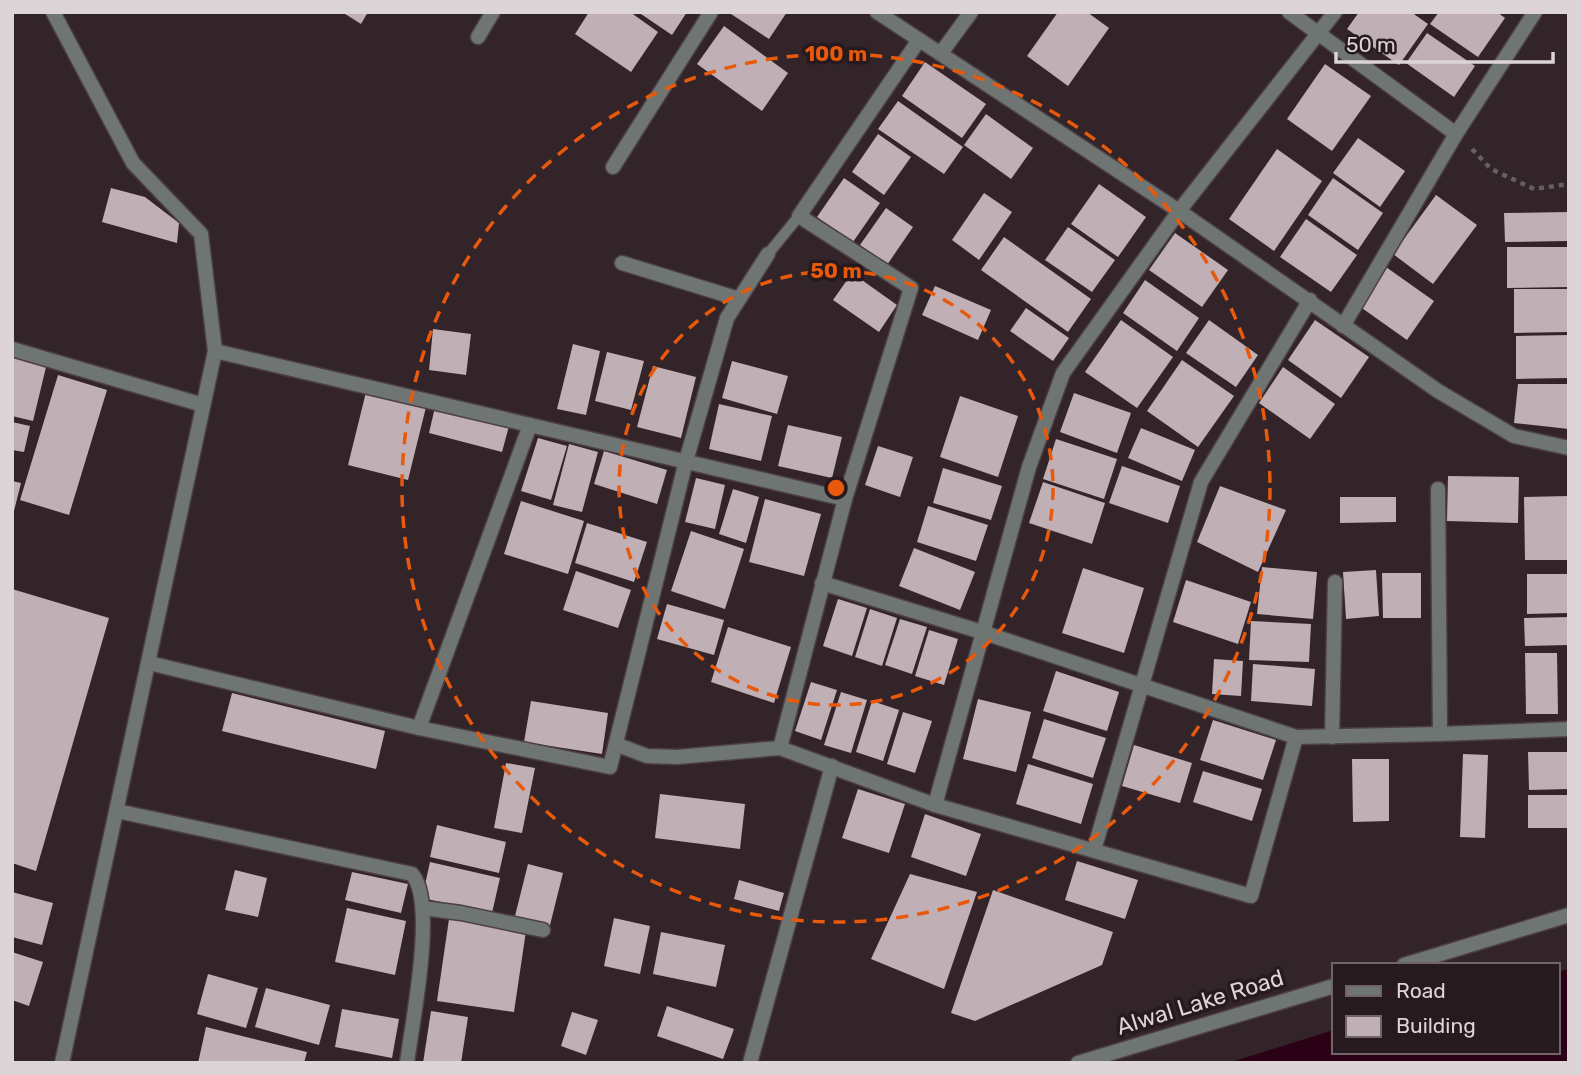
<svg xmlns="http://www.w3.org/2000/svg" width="1581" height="1075" viewBox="0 0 1581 1075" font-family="Rubik,sans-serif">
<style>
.water{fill:#2a0115}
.building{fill:#c0afb5}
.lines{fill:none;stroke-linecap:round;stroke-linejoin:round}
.service-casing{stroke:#4d4045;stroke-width:13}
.minor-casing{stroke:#4d4045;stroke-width:17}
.path{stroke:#6a5d62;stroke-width:4.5;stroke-dasharray:5 5;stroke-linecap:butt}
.service{stroke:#6e7572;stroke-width:10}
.minor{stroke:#6e7572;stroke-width:14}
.ring{fill:none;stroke:#e8590c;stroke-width:3.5;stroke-dasharray:12 9}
.labels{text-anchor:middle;stroke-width:7;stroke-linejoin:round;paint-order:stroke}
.street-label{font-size:23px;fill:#ddd4d7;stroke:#271a1f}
.centre{fill:#e8590c;stroke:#271a1f;stroke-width:3.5}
.ring-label{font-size:21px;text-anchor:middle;font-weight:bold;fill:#e8590c;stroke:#271a1f;stroke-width:7;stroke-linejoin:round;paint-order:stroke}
</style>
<rect width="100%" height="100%" fill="#322429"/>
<path class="water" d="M1569,969V1063H1228L1334,1030V1052H1558V972Z"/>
<g class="building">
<path d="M342,12H368L361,24Z"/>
<path d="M589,12H630L658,32L631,72L575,34Z"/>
<path d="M638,12H687L672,35Z"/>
<path d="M728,12H787L769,39Z"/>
<path d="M1058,12H1087L1109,28L1068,86L1027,56Z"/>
<path d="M1359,12H1411L1428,24L1399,65L1347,29Z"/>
<path d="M1439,12H1497L1505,18L1478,57L1430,24Z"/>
<path d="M724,26L788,73L762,111L697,64Z"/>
<path d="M1427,33L1475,66L1454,97L1406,63Z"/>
<path d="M925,62L986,104L962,138L902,96Z"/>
<path d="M1325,64L1371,96L1332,151L1287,119Z"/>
<path d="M898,101L963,147L944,174L878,129Z"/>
<path d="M986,114L1033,148L1011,179L964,145Z"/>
<path d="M878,134L911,157L884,195L852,172Z"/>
<path d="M1358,138L1405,171L1380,207L1333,173Z"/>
<path d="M1277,149L1322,181L1274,251L1229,219Z"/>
<path d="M844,178L880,203L853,242L817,217Z"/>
<path d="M1333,178L1383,213L1358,250L1308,215Z"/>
<path d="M1099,184L1146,217L1118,257L1071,224Z"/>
<path d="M111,188L145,197L179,223L177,243L102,222Z"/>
<path d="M984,193L1012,212L979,260L952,240Z"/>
<path d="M1436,195L1477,225L1433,284L1393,254Z"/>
<path d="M886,208L913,227L887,265L860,245Z"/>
<path d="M1569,212V241L1505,242L1504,213Z"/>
<path d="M1306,219L1357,255L1331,292L1280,257Z"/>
<path d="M1068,227L1115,260L1092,292L1045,260Z"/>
<path d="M1175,233L1228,270L1202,307L1149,270Z"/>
<path d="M1004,237L1091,299L1068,332L981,270Z"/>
<path d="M1507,247H1569V287L1507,288Z"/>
<path d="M1386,267L1434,301L1407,340L1359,306Z"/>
<path d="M852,273L897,305L879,332L833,300Z"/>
<path d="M1145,280L1199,318L1177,351L1123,313Z"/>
<path d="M935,286L991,310L978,340L922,315Z"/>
<path d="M1514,289H1569V332L1514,333Z"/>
<path d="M1026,308L1069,338L1053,361L1010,331Z"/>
<path d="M1121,320L1173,357L1137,408L1085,372Z"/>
<path d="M1209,320L1258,355L1236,387L1186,353Z"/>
<path d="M1315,320L1369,357L1341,398L1288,360Z"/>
<path d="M433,329L471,334L466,375L429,370Z"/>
<path d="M1569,335V378L1516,379V336Z"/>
<path d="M573,344L600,351L586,415L557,409Z"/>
<path d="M607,352L644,361L631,410L595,401Z"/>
<path d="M12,355L47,363L33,421L12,416Z"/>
<path d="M1182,360L1234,396L1198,447L1147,411Z"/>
<path d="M732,361L788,376L777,414L722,398Z"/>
<path d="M653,366L696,377L681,438L637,427Z"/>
<path d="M1283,367L1335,404L1310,439L1259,403Z"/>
<path d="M58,375L107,390L69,515L20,500Z"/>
<path d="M1518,384H1569V429L1514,423Z"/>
<path d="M367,388L427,403L408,480L348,465Z"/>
<path d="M1074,393L1131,413L1117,453L1060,432Z"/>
<path d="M960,396L1018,416L998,477L940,457Z"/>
<path d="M719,404L772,416L761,461L709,449Z"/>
<path d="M435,407L509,426L502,452L429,433Z"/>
<path d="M12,422L30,426L24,452L12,450Z"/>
<path d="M788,425L842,437L832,478L778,466Z"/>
<path d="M1141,428L1195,450L1182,481L1128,458Z"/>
<path d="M538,438L567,446L551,500L521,491Z"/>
<path d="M1056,439L1117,459L1104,499L1043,479Z"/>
<path d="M569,444L598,452L582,512L553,505Z"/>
<path d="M878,446L913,457L900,497L865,485Z"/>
<path d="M604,451L667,470L657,504L594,484Z"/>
<path d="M1122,466L1180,486L1168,523L1109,503Z"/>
<path d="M943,468L1002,486L991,520L933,503Z"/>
<path d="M1448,476L1519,477L1518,523L1447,521Z"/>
<path d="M696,478L725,485L715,529L685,522Z"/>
<path d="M12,481L21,483L13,515H12Z"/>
<path d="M1043,482L1105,503L1092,544L1029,523Z"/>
<path d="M1220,486L1286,510L1258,572L1197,542Z"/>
<path d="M733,489L759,497L746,543L719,534Z"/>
<path d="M1569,496V560H1525L1524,497Z"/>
<path d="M1340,497H1396V522L1340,523Z"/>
<path d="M765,499L821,514L804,576L749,562Z"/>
<path d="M521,501L584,521L568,574L504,554Z"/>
<path d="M928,506L988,525L976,561L917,542Z"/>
<path d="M587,523L647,542L634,582L575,563Z"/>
<path d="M691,531L744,549L725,609L671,591Z"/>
<path d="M914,548L975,572L960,610L899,586Z"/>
<path d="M1262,567L1317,572L1313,619L1257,614Z"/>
<path d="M1083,568L1144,588L1124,653L1062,633Z"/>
<path d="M1376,570L1379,616L1346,619L1343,572Z"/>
<path d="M576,571L631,590L618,628L563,610Z"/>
<path d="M1382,573H1421V618H1383Z"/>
<path d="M1527,574H1569V613L1527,614Z"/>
<path d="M1186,580L1251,602L1238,644L1173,622Z"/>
<path d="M12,589L109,618L36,871L12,863Z"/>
<path d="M838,599L867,608L852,656L823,646Z"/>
<path d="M667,604L724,620L714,655L657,639Z"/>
<path d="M870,609L897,618L882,666L855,657Z"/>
<path d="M1569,617V645L1525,646L1524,618Z"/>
<path d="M900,619L927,627L912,674L885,665Z"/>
<path d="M1251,621L1311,624L1309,662L1249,660Z"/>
<path d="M728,627L791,647L774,703L711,682Z"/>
<path d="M929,630L958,639L944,685L915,676Z"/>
<path d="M1525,653H1557L1558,714H1526Z"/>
<path d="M1214,659L1243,661L1241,696L1212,694Z"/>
<path d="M1253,664L1315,669L1312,706L1251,701Z"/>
<path d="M1056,671L1119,692L1107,731L1043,711Z"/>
<path d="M811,682L837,690L821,740L795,731Z"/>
<path d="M841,692L867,700L851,753L824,745Z"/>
<path d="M232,693L385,731L376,769L222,731Z"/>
<path d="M978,699L1031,712L1016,772L963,759Z"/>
<path d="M531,701L608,713L602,754L524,742Z"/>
<path d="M872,701L899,710L883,761L856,752Z"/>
<path d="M903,712L932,721L915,773L887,764Z"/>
<path d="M1044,719L1106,738L1093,778L1032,758Z"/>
<path d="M1213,720L1276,740L1263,780L1200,760Z"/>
<path d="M1134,745L1192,763L1180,803L1122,786Z"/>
<path d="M1528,752H1569V789L1529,790Z"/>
<path d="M1463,754L1488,755L1485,838L1460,837Z"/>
<path d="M1352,759H1389V821L1353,822Z"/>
<path d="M506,763L535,768L522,833L494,828Z"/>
<path d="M1028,764L1093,784L1081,824L1016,804Z"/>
<path d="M1203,771L1262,789L1252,821L1193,802Z"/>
<path d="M858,789L905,804L889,853L842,838Z"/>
<path d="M660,794L745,804L740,849L655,838Z"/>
<rect x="1528" y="795" width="41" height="33"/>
<path d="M925,814L981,834L966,876L911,857Z"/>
<path d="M437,825L506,842L499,873L430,857Z"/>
<path d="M1077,861L1138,880L1125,919L1065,900Z"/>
<path d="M430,862L500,878L492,913L422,898Z"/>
<path d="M528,864L563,873L549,929L514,920Z"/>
<path d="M235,870L267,878L258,917L225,910Z"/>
<path d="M352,872L408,884L401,913L345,900Z"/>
<path d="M910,874L977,892L944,989L871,959Z"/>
<path d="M739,880L784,893L779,911L734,899Z"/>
<path d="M993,890L1113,932L1102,965L975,1021L951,1013Z"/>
<path d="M12,892L53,903L42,945L12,937Z"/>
<path d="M347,908L406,921L395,975L335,962Z"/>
<path d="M614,918L650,926L640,974L604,966Z"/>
<path d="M449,919L526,931L514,1012L437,1001Z"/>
<path d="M661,932L725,945L716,987L653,974Z"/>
<path d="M12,952L43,962L29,1006L12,1000Z"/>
<path d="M208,974L258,988L246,1028L197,1014Z"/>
<path d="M266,988L330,1005L319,1045L255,1027Z"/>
<path d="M667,1006L734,1029L723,1059L657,1036Z"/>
<path d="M342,1009L399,1019L392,1058L335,1047Z"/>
<path d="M431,1011L468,1017L461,1063H423Z"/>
<path d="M572,1012L598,1020L586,1055L561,1046Z"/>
<path d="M206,1027L307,1052L304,1063H198Z"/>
</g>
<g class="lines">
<defs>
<path id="service" d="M768,254L799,216"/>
<g id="minor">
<path d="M53,12L133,163L201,234L215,351L62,1063"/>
<path d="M877,12L1179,211L1438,391L1514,436L1569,448"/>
<path d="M1289,12L1456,134"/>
<path d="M1335,12L1179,211L1063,373L1029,467L935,805L1251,896L1296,737L1440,734"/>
<path d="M478,37L493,12"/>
<path d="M941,53L971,12"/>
<path d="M613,167L711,12"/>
<path d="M622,263L739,299"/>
<path d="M1343,326L1456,134L1535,12"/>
<path d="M12,349L203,405"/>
<path d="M215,351L845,499"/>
<path d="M1438,489L1440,734L1569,729"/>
<path d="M822,583L985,633L1296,737"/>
<path d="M149,663L419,728L610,767L686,461L727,318L768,254"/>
<path d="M419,728L530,425"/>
<path d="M1332,737L1335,582"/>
<path d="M618,745L647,756L677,757L780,748L935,805"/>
<path d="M780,748L845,499L911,288L799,216L919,40"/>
<path d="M117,811L412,874C437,903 412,1022 407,1063"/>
<path d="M1094,850L1201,482L1310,300"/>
<path d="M423,908L461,913L543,930"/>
<path d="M1404,965L1569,915"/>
<path d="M750,1063L832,766"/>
<path d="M1078,1063L1334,986"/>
</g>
</defs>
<use href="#service" class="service-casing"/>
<use href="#minor" class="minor-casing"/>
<path class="path" d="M1472,149L1491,169L1534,189L1569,184"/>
<use href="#service" class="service"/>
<use href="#minor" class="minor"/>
</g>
<g class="ring">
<circle cx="836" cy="488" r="217"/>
<circle cx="836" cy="488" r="434"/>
</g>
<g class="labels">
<g class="street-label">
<text transform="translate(1200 1002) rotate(-17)" y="8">Alwal Lake Road</text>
</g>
</g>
<circle cx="836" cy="488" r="10" class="centre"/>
<g class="ring-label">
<text x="836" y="61">100 m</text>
<text x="836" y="278">50 m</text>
</g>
<rect width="1581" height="1075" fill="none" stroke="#ddd4d7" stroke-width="28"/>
<rect x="1332" y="963" width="228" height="91" fill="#271a1f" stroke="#706469" stroke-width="2"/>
<rect x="1346" y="986" width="35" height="10" fill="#6e7572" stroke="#706469" stroke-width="2"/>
<text x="1396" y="998" font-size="21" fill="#ddd4d7">Road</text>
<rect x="1346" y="1016" width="35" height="21" fill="#c0afb5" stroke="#706469" stroke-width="2"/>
<text x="1396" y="1033" font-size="21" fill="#ddd4d7">Building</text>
<path d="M1336 52v10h217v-10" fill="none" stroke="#ddd4d7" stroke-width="3.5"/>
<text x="1346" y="52" font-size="21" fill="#ddd4d7" stroke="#271a1f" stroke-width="5" paint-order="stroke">50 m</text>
</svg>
